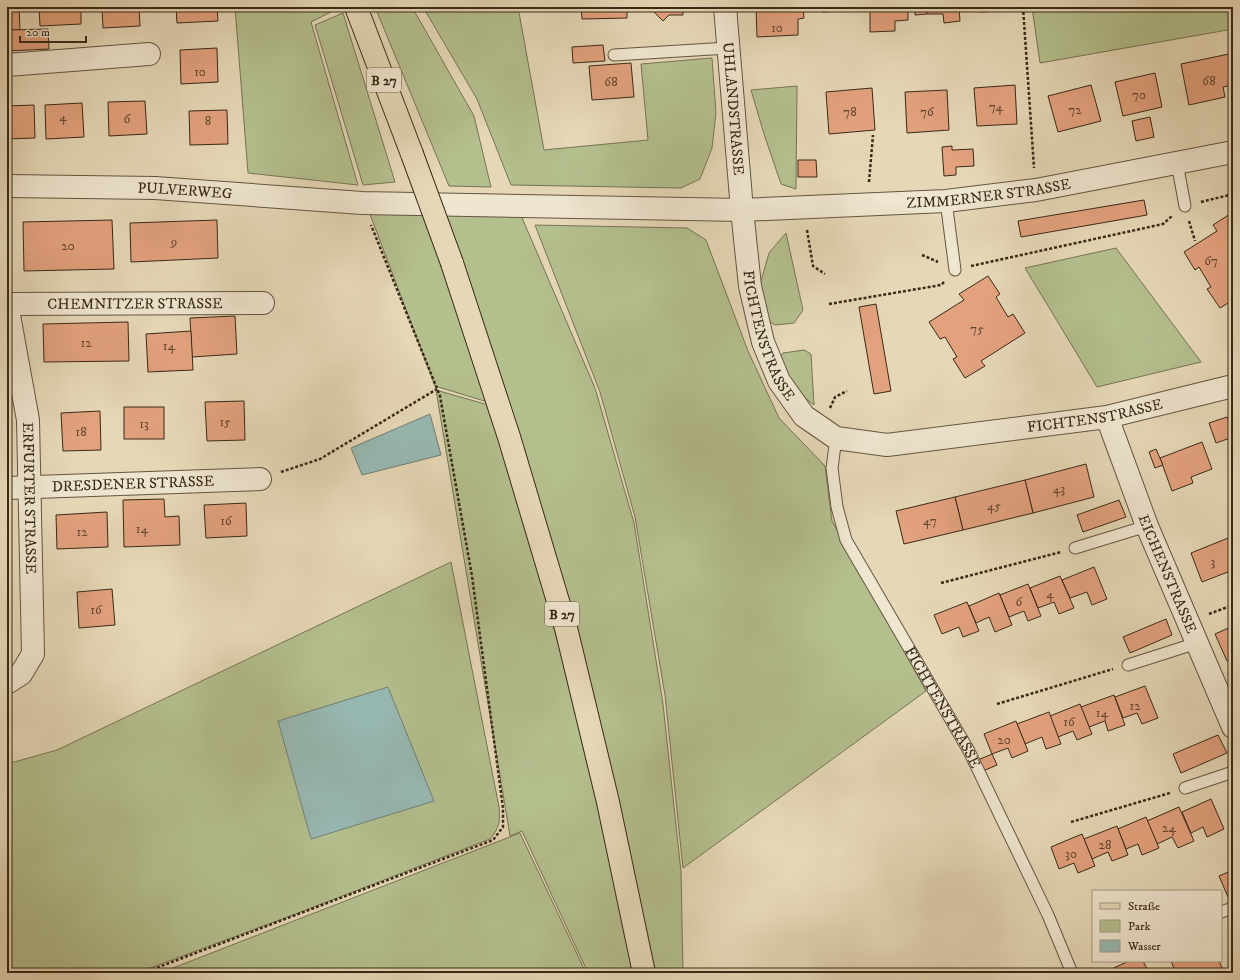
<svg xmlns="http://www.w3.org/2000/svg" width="1240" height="980" viewBox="0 0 1240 980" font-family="'IM FELL DW Pica',serif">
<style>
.green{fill:#b4bf8e;stroke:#767453}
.water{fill:#97b9b3;stroke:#717f75}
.building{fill:#e3a27e;stroke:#392918}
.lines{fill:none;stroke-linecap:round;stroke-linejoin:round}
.service-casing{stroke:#645540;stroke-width:13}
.minor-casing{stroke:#645540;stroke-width:24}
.primary-casing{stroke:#392918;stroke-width:24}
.path{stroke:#392918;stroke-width:2.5;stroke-dasharray:3 2;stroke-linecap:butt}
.service{stroke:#efe6d0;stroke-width:11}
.minor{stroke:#efe6d0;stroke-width:22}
.primary{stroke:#e6d8b7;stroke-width:22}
.primary-bridge-casing{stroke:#392918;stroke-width:24;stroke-linecap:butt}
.primary-bridge{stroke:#e6d8b7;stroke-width:22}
.labels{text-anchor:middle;stroke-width:3;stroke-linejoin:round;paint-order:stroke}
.number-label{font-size:13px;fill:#644732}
.shield{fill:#efe6d0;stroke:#70624f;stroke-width:1}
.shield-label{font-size:14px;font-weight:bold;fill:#392918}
.street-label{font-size:15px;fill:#392918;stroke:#efe6d0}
</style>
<rect width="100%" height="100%" fill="#e6d8b7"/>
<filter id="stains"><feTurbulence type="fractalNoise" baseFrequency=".005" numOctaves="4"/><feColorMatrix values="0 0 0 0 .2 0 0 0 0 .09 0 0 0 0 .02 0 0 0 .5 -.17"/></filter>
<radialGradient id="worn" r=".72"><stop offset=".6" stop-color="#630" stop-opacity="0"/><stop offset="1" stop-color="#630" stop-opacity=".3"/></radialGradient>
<g class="green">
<path d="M235,7H329L331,12L311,22L358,185L248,173Z"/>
<path d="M375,7H412L474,116L491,187L449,186Z"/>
<path d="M423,7H518L544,150L648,140L641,64L712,58L716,113L712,148L700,179L681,188L511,185L477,99Z"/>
<path d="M1032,7H1233V29L1040,63Z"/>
<path d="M343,13L395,182L363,185L315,25Z"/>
<path d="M797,86L796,189L781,184L764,134L751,90Z"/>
<path d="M368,209L427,210L491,403L435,386Z"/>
<path d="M441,211L520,213L595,388L634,523L663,704L681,872L683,973H647L607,789Z"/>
<path d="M535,225L687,228L706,240L748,351L779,418L825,466L832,521L926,691L683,868L665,695L635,517L600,392Z"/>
<path d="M786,233L803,310L794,323L775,325L765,319L761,281L769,253Z"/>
<path d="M1116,248L1201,362L1097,387L1025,268Z"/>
<path d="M804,350L811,354L814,405L796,391L778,360L783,353Z"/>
<path d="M436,390L492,406L587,747L638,973H588L522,831L510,836Z"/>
<path d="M451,562L499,807C500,822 500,827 490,839L293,915L137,973H7V764L57,750Z"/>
<path d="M520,833L586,973H160Z"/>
</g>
<g class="water">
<path d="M430,414L441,455L362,475L351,448Z"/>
<path d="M388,687L434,801L311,839L278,721Z"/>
</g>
<g class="building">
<path d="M7,7H19L20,30H7Z"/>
<path d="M39,7H81V24L40,26Z"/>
<path d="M102,7H139L140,26L103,28Z"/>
<path d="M176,7H217L218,21L177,23Z"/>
<path d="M581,7H627V18L582,19Z"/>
<path d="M649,7H683V15H669L663,21Z"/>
<path d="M756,7H803L804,18L798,19V35L757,37Z"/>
<path d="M822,7H855V10L822,12Z"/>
<path d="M870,7H908V20L895,21V31L870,32Z"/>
<path d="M915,7H927V14L915,15Z"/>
<path d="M927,7H959L960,21L944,23L943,14H927Z"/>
<path d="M980,7H1013V10L980,12Z"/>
<path d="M48,29L49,49L7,51V30Z"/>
<path d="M603,45L605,61L573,63L572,47Z"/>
<path d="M217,48L218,82L181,84L180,50Z"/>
<path d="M1229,54L1233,75V85L1223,87L1225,97L1189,105L1181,64Z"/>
<path d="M631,63L634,97L592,100L589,66Z"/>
<path d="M1155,73L1162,107L1123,116L1115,82Z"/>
<path d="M1015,85L1017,124L977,126L974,88Z"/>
<path d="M1091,85L1101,121L1058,132L1048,96Z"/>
<path d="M872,88L875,130L829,134L826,92Z"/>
<path d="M947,90L949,130L907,133L905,92Z"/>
<path d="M145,101L147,134L109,136L108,102Z"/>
<path d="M82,103L84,137L46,139L45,105Z"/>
<path d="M34,105L35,138L7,139V106Z"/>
<path d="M227,110L228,144L190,145L189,111Z"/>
<path d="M1150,117L1154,137L1136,141L1132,121Z"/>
<path d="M952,146V150L973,149L974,166L956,167V175L944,176L942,147Z"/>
<path d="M798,160H816L817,177H798Z"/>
<path d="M1144,200L1147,215L1021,237L1018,221Z"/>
<path d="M1233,212V300L1220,308L1207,289L1211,287L1199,267L1195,270L1184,252L1217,231L1213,225Z"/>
<path d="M112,220L114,269L24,271L23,222Z"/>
<path d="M217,220L218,258L131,262L130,223Z"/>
<path d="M988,276L1000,294L996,297L1008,317L1013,314L1025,333L981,361L985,366L965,378L953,359L957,357L945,337L940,339L929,322L964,300L959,294Z"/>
<path d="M876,304L891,391L874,394L859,307Z"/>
<path d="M235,316L237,354L192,357L190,318Z"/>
<path d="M128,322L129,361L44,362L43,324Z"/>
<path d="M191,331L193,370L148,372L146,334Z"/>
<path d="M244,401L245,440L207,441L205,402Z"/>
<rect x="124" y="407" width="40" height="32"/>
<path d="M100,411L101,450L63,451L61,413Z"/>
<path d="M1227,417L1233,432V437L1216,443L1209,423Z"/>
<path d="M1202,442L1212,469L1191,477L1193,483L1172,491L1160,458Z"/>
<path d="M1156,449L1163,465L1155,468L1149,452Z"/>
<path d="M1086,464L1094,497L1033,513L1025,480Z"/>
<path d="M1025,480L1033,513L963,530L955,497Z"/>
<path d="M955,497L963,530L904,544L896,511Z"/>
<path d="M164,499L165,517L179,516L180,545L124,547L123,500Z"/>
<path d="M1119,500L1126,517L1083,532L1077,515Z"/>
<path d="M246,503L247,536L206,538L204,505Z"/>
<path d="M107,512L108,547L57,549L56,515Z"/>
<path d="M1233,536V570L1202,582L1191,553Z"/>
<path d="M1094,567L1107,599L1092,605L1087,592L1070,598L1062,580Z"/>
<path d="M1060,576L1074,608L1059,614L1054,602L1038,608L1030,588Z"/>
<path d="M1028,584L1041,616L1028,621L1024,611L1009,617L1000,595Z"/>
<path d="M112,589L115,625L79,628L77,592Z"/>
<path d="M999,593L1012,625L995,632L989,617L976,623L969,606Z"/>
<path d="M967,602L979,631L963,637L959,627L942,634L934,615Z"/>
<path d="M1166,619L1172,635L1130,653L1123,637Z"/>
<path d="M1233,626V658L1227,661L1215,634Z"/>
<path d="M1145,686L1158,718L1142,724L1137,713L1123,718L1115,697Z"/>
<path d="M1114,695L1125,725L1108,731L1105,721L1089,727L1081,707Z"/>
<path d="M1080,704L1092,734L1077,740L1073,731L1058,737L1050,716Z"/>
<path d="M1049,712L1061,744L1046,749L1042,737L1025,744L1017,724Z"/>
<path d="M1016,721L1028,751L1012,758L1008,748L992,754L984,734Z"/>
<path d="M1218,735L1227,753L1181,773L1173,754Z"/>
<path d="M992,754L997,765L983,771L978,760Z"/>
<path d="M1211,799L1224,829L1207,837L1203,827L1191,833L1182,812Z"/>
<path d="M1179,807L1194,841L1178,848L1172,837L1157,844L1147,821Z"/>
<path d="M1146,817L1159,848L1142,855L1138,844L1126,849L1118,829Z"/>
<path d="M1117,826L1128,855L1112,861L1108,852L1092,859L1084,839Z"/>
<path d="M1082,834L1095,866L1078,873L1074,863L1059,869L1051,847Z"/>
<path d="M1233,870V895L1228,897L1219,876Z"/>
<path d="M1129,961H1143L1149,973H1105V972Z"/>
<path d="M1171,961H1219L1223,970L1217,973H1176Z"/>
</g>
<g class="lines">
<defs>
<g id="service">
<path d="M614,55L728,48"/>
<path d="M1177,163L1185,206"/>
<path d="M946,201L955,270"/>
<path id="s1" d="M836,438L832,468L837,507L846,540L969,751L1048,915L1072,973"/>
<path d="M1075,548L1147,526"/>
<path d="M1128,665L1197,643"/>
<path d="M1185,788L1233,772"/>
<path d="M1221,912L1233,908"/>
</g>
<g id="minor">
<path id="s2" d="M725,7L742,210L750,286L763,342L779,381L804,416L836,438L887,445L1107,417L1233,386"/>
<path d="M7,65L149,54"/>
<path id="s3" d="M7,186L155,188L362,203L742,210L946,201L1036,190L1233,152"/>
<path id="s4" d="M7,304L28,420L33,654L21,674L7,683"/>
<path id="s5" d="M7,304L263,303"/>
<path id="s6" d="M1107,417L1147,526L1233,727"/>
<path id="s7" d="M7,488L260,479"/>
</g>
<g id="primary">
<path d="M356,7L412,154"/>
<path d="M452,263L509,437L566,628L608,802L644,973"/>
</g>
</defs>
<use href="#service" class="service-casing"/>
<use href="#minor" class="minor-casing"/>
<use href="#primary" class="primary-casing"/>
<g class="path">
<path d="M1023,7L1034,168"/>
<path d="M869,182L873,135"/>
<path d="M1201,202L1233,194"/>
<path d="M1189,221L1195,241"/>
<path d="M807,230L813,266L825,274"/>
<path d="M922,255L938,262"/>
<path d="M971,266L1163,224L1172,216"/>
<path d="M829,304L941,285L944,282"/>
<path d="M830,408L835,397L847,391"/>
<path d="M281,472L320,459L437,389"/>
<path d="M941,583L1061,552"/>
<path d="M1209,614L1233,605"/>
<path d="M997,704L1113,669"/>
<path d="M1071,822L1170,793"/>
<path d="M143,973L493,840L503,827V808L472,576L440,396L371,225"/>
</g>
<use href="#service" class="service"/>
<use href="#minor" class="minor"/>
<use href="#primary" class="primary"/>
<defs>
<path id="primary-bridge" d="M412,154L452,263"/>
</defs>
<use href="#primary-bridge" class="primary-bridge-casing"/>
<use href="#primary-bridge" class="primary-bridge"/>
</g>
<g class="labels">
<g class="number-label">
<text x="777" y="32">10</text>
<text x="200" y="76">10</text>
<text x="1209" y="85">68</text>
<text x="611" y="86">68</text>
<text x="1139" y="99">70</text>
<text x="996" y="111">74</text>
<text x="1075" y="114">72</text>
<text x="850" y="116">78</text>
<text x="927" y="116">76</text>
<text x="63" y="121">4</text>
<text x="127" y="123">6</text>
<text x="208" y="125">8</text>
<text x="174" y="246">9</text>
<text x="68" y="250">20</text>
<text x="1211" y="265">67</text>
<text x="977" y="333">75</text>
<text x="86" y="347">12</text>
<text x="169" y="350">14</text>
<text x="225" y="426">15</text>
<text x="144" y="428">13</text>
<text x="81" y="436">18</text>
<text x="1059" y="493">43</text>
<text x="994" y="510">45</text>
<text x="226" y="525">16</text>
<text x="930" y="525">47</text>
<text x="142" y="533">14</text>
<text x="82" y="536">12</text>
<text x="1213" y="566">3</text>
<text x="1050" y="598">4</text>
<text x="1019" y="606">6</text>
<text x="96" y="614">16</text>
<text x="1135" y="710">12</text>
<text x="1102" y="717">14</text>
<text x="1069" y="726">16</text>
<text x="1004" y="744">20</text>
<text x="1169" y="832">24</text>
<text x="1105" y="849">28</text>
<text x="1071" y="858">30</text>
</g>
<g class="shield">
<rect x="367" y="68" width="34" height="24" rx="3"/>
<rect x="545" y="602" width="34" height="24" rx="3"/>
</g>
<g class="shield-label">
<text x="384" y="85">B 27</text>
<text x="562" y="619">B 27</text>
</g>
<g class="street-label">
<text dy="5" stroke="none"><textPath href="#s2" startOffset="102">UHLANDSTRASSE</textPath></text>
<text dy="5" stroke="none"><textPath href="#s3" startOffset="178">PULVERWEG</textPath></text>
<text dy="5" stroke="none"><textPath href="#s3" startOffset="983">ZIMMERNER STRASSE</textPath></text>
<text dy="5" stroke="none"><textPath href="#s5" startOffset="128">CHEMNITZER STRASSE</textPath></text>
<text dy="5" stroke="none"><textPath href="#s2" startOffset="333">FICHTENSTRASSE</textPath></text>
<text dy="5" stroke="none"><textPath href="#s2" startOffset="723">FICHTENSTRASSE</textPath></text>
<text dy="5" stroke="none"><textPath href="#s7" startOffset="126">DRESDENER STRASSE</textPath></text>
<text dy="5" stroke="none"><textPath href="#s4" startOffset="196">ERFURTER STRASSE</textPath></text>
<text dy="5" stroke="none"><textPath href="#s6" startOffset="168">EICHENSTRASSE</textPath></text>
<text dy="5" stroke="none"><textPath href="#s1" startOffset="297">FICHTENSTRASSE</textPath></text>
</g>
</g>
<rect width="1240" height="980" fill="none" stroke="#e6d8b7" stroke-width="24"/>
<rect x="8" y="8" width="1224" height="964" fill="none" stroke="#392918" stroke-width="2"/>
<rect x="12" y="12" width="1216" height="956" fill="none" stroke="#392918"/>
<rect x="1092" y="890" width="130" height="72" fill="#efe6d0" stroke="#a69a86"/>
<rect x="1100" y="903" width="20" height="6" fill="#e6d8b7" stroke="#a69a86"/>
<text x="1128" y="910" font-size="12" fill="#392918">Straße</text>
<rect x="1100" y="920" width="20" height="12" fill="#b4bf8e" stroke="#a69a86"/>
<text x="1128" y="930" font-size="12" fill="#392918">Park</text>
<rect x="1100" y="940" width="20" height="12" fill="#97b9b3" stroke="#a69a86"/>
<text x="1128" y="950" font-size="12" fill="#392918">Wasser</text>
<path d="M20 36v6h66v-6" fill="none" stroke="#392918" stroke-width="2"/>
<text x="26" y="36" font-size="12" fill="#392918" stroke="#efe6d0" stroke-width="3" paint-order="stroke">20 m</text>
<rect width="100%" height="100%" filter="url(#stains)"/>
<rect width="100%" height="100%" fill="url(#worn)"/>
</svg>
